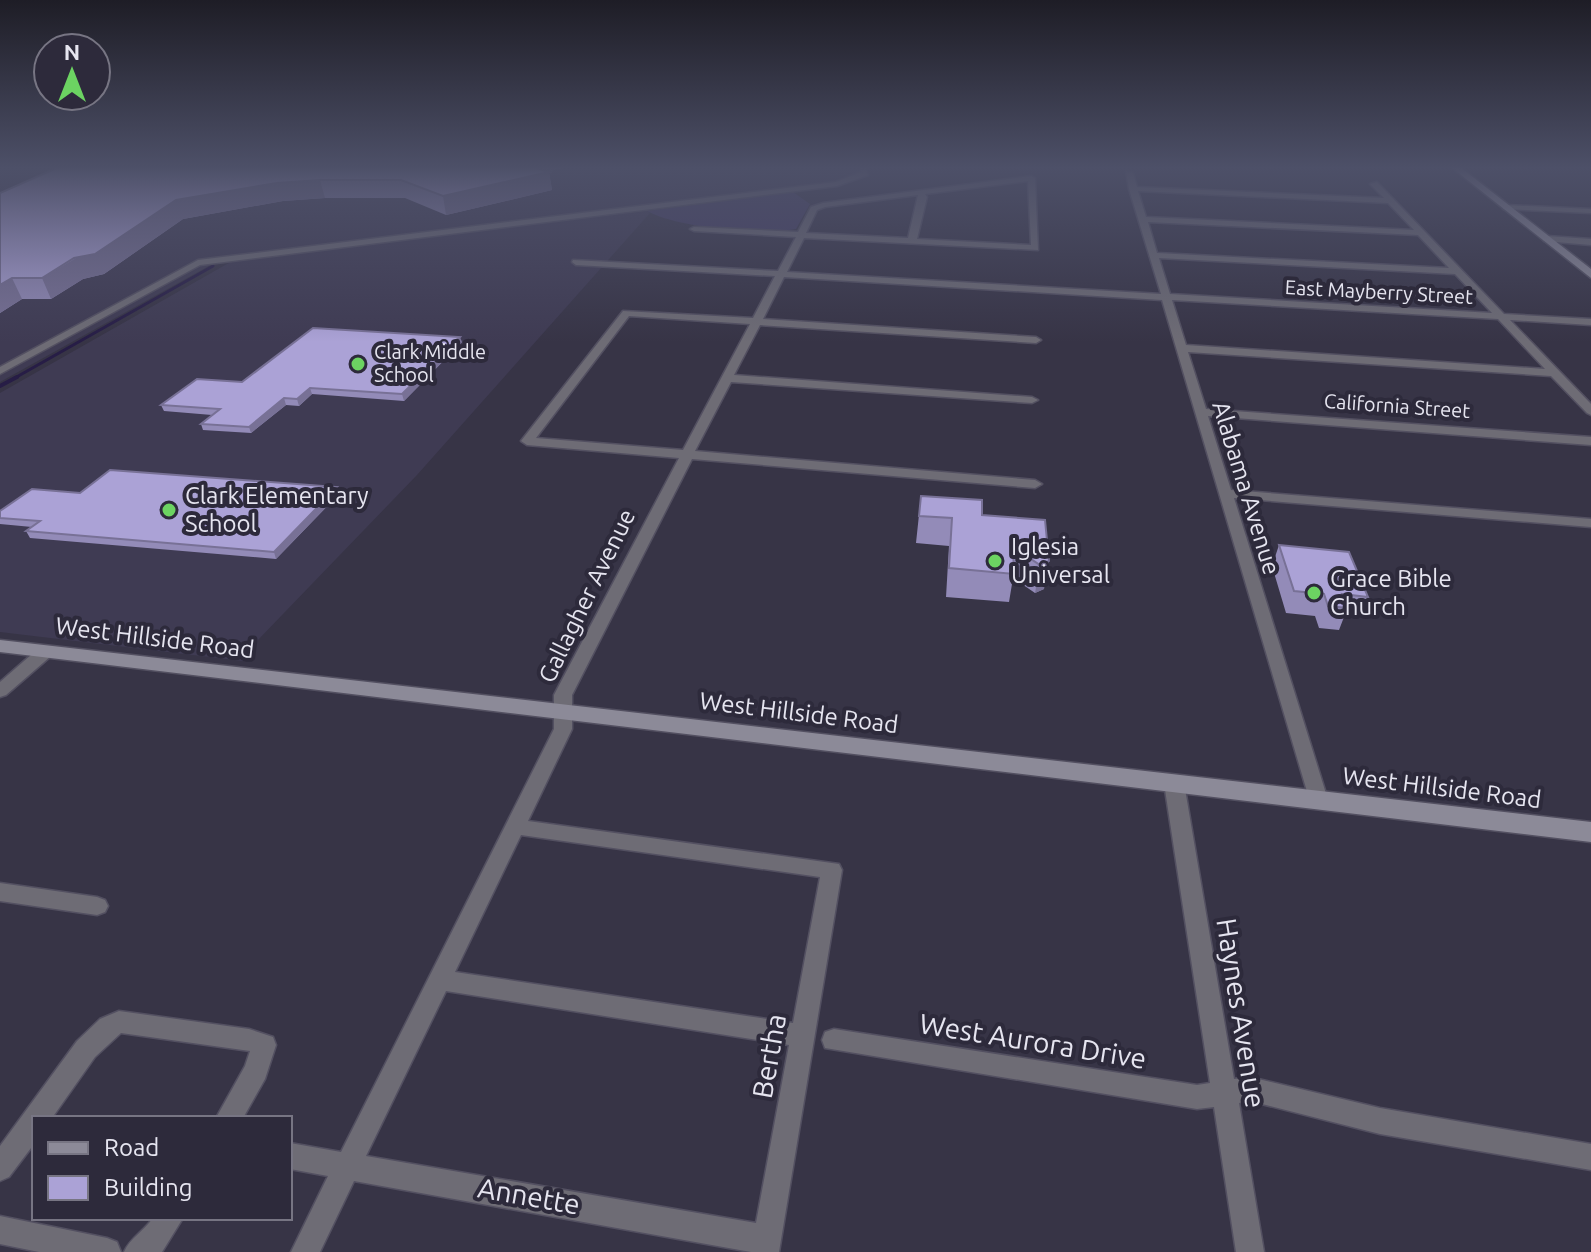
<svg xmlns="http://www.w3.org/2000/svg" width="1591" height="1252" viewBox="0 0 1591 1252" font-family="Ubuntu,sans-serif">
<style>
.built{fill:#3f3b53}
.green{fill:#443d64}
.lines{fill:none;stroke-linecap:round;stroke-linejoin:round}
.stream-far1{stroke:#271d46;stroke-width:3}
.stream{stroke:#271d46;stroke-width:4}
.street-casing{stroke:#535061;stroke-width:3}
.secondary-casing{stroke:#535061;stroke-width:3}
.street{fill:#6e6c75;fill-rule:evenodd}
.secondary{fill:#8c8a98;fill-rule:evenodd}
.wall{fill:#938bb8}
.shaded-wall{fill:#787196}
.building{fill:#aba2d6;stroke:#787196;stroke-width:2}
.poi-dot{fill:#6cd362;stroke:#2d2a3b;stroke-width:3}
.labels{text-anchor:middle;stroke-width:8;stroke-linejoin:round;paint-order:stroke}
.far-street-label{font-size:20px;fill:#e6e5f0;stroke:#2d2a3b}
.far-poi-label{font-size:20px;fill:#e6e5f0;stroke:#2d2a3b;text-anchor:start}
.street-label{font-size:24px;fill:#e6e5f0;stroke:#2d2a3b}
.poi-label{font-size:24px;fill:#e6e5f0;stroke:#2d2a3b;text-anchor:start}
.near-street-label{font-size:28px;fill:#e6e5f0;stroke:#2d2a3b}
</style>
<rect width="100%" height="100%" fill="#373446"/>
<g class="built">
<path d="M0,167H858L860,169L858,174L837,182L225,257L0,382Z"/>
<path d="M647,211L650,213L417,475L257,641L243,661L0,632V393L234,260Z"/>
</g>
<path class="green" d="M793,192L810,204L796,229C761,235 677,228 647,211Z"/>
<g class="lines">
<path class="stream-far1" d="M13,379L213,266"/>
<path class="stream" d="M0,386L17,377"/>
<defs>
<g id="street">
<path d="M859,167H865L868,175L837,186L200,265L0,374V367L198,260L836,182L861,172Z"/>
<path d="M1126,171L1133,173L1137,187L1384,198L1370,184L1377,182L1504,314L1591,319V325L1510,320L1591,404V415L1587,413L1551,376L1188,352L1206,409L1591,437V445L1208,416L1231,490L1591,519V527L1234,498L1328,800L1325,805L1318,807L1311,805L1162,300L784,277L763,319L1036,337L1041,340L1036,343L760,325L734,375L1032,397L1038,400L1032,403L731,382L695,451L1035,480L1042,484L1035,488L692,459L572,695V729L528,821L839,864L842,870L779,1252H751L354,1181L320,1252H291L328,1176L290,1169V1143L341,1152L554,729V695L679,458L527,445L521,441L623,311L753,318L775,276L576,265L572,262L573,260L778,271L796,237L694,231L690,229L694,227L798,232L811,207L823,203L1031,176L1035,178L1038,250L804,238L787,272L1161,294L1129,189ZM1028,181L1031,245L917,239L927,197L925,194ZM1138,191L1388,203L1414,230L1146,217ZM918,195L908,238L806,233L817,210L825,207ZM1148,222L1418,235L1449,268L1157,253ZM1159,258L1455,274L1492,313L1170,294ZM1172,300L1498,319L1545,369L1186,345ZM629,316L750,324L683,450L536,438ZM521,835L820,877L793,1023L455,972ZM446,991L789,1045L756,1223L366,1156Z"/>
<path d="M1506,205L1591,209V213L1503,209Z"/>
<path d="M1547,236L1591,239V245L1544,241L1543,239Z"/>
<path d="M45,647L53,652L51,656L6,695L0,697V682L39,648Z"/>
<path d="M1174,776L1181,778L1184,783L1234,1079L1250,1077L1380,1108L1591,1144V1170L1380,1134L1250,1101L1239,1103L1264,1252H1236L1214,1107L1197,1109L825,1048L822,1040L825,1032L834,1029L1197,1085L1210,1083L1164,783L1167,778Z"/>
<path d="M0,883L97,897L105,900L108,906L105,912L97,915L0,901Z"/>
<path d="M119,1011L249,1029L273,1037L276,1045L265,1079L243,1118H216L245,1066L250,1051L121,1033L95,1057L52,1118H34V1144L9,1177L0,1181V1146L77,1041L100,1019Z"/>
<path d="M0,1216L107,1238L117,1242L121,1252H39L0,1244Z"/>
<path d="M153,1218H183L162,1252H124C130,1238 144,1231 153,1218Z"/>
</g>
<g id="secondary">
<path d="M1451,167H1460L1591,269V278Z"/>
<path d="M0,640L1591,822V842L0,652Z"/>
</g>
</defs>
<use href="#street" class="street-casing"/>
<use href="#secondary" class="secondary-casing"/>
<use href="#street" class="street"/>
<use href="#secondary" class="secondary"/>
</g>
<g class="wall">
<path d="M210,167H569L548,171L549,172L552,190L446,215L405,198H325L283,201L183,219L104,274L83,279L51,299H22L0,313V193Z"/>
<path d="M462,342L404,401L312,394L299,406L286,405L251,433L203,430L201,424L212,415L164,411L161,405L242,382Z"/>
<path d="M80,493L339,494L276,559L30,538L26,531L32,527L0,524V511Z"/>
<path d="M921,496L982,515L1045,520L1044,589L1035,593L1013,578L1009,602L946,597L949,546L916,543Z"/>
<path d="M1279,545L1368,597L1359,618L1344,617L1339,630L1319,628L1315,616L1286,613L1272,566Z"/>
</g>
<g class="shaded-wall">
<path d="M517,167H569L518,178Z"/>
<path d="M549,172L552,190L446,215L443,196Z"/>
<path d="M320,180L325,198L283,201L183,219L104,274L83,279L51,299L42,278L176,200L277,183Z"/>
<path d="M12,278L22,299L0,313V285Z"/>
<path d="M460,337L462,342L404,401L402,394Z"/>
<path d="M310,388L312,394L299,406L297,399Z"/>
<path d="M284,398L286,405L251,433L249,427Z"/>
<path d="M337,487L339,494L276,559L274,552Z"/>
<path d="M1049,561L1044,589L1035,593L1040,565Z"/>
</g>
<g class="building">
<path d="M59,167H202L205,168L210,167H533L549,172L443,196L401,180H320L277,183L176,200L95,254L74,258L42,278H12L0,285V193Z"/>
<path d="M313,328L460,337L402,394L310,388L297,399L284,398L249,427L201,424L220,409L161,405L197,379L242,382Z"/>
<path d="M110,470L337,487L274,552L26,531L40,521L0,518V511L32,489L80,493Z"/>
<path d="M921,496L982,500V515L1045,520L1049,561L1040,565L1013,547L1014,574L949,568L952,518L919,516Z"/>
<path d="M1279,545L1349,552L1368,597L1342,594L1348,608L1328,606L1324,594L1294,591Z"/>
</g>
<linearGradient id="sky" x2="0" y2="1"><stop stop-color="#1e1d26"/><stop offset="0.49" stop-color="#4d5068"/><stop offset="1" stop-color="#4d5068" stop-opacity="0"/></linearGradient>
<rect width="1591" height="342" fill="url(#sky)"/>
<g class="poi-dot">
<circle cx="358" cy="364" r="8"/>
<circle cx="169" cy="510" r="8"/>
<circle cx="995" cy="561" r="8"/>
<circle cx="1314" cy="593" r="8"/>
</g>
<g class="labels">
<g class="far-street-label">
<text transform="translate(1379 292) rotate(3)" y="7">East Mayberry Street</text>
<text transform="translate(1397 406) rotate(4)" y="7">California Street</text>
</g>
<g class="far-poi-label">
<text x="374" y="359">Clark Middle<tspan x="374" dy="23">School</tspan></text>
</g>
<g class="street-label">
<text transform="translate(1246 488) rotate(73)" y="8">Alabama Avenue</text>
<text transform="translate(587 596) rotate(-64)" y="8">Gallagher Avenue</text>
<text transform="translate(155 638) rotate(7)" y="8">West Hillside Road</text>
<text transform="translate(799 713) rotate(7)" y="8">West Hillside Road</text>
<text transform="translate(1442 788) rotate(7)" y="8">West Hillside Road</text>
</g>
<g class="poi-label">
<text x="185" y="504">Clark Elementary<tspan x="185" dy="28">School</tspan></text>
<text x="1011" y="555">Iglesia<tspan x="1011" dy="28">Universal</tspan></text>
<text x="1330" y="587">Grace Bible<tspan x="1330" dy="28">Church</tspan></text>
</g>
<g class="near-street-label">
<text transform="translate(1241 1013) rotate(81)" y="10">Haynes Avenue</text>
<text transform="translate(1033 1041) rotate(9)" y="10">West Aurora Drive</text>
<text transform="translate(769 1056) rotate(-80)" y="10">Bertha</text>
<text transform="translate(529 1196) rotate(10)" y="10">Annette</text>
</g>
</g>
<rect x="32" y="1116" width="260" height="104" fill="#2d2a3b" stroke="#777583" stroke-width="2"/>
<rect x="48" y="1142" width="40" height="12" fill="#8c8a98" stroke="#777583" stroke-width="2"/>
<text x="104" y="1156" font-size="24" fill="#e6e5f0">Road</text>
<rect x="48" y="1176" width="40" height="24" fill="#aba2d6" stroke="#777583" stroke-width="2"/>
<text x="104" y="1196" font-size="24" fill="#e6e5f0">Building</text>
<g transform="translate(72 72)"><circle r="38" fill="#2d2a3b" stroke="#777583" stroke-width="2"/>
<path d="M0-6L14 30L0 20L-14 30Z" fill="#6cd362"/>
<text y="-12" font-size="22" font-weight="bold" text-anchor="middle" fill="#e6e5f0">N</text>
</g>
</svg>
